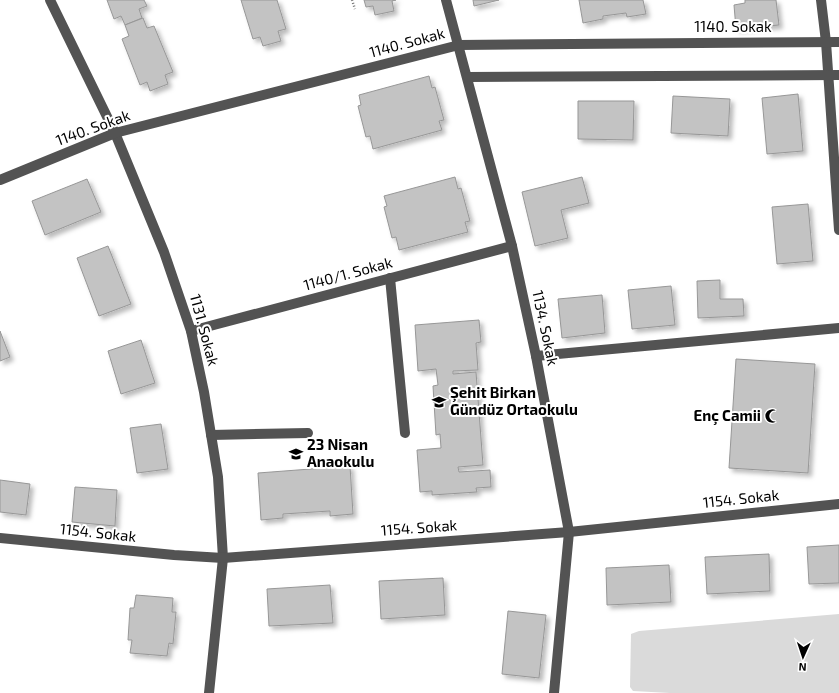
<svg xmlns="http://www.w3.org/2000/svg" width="839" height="693" viewBox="0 0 839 693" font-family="'Exo 2',sans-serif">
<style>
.green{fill:#dadada}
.building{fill:#c3c3c3;stroke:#979797;filter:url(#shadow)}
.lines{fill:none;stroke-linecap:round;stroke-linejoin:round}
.path{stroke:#757575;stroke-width:2.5;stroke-dasharray:1 2;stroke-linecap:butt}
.minor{stroke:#535353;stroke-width:10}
.labels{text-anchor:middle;stroke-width:4;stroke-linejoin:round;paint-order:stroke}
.street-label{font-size:15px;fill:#000;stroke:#fff}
.poi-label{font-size:15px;font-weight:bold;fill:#000;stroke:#fff;text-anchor:start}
</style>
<defs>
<filter id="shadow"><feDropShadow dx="3.5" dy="3.5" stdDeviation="2" flood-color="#0004"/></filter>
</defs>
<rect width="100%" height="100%" fill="#fff"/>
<path class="green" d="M839,614V693H670L633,691L630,687L631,634L639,631Z"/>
<g class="building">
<path d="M107,0H144L147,6L139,9L142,18L125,25L121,16L114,19Z"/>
<path d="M241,0H277L286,29L278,31L281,41L263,46L260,37L253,39Z"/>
<path d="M364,0H396L392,1L394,11L375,15L373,6L366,7Z"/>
<path d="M473,0H499L474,6Z"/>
<path d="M579,0H643L646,14L627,17L626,13L603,16V19L583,23Z"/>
<path d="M745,0H776L779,25L736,29L734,5L745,3Z"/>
<path d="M143,18L147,28L154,26L173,72L165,75L168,84L150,91L147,82L140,85L122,39L129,36L125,25Z"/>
<path d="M429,76L432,88L435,87L444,120L439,121L442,130L373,149L370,136L366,137L358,106L361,105L359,95Z"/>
<path d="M798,94L803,151L767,154L762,98Z"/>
<path d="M673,96L730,99L728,136L671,133Z"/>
<path d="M578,101H634L633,140L578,139Z"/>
<path d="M455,177L458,189L461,188L470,221L465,222L468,232L399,250L396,237L392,238L384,207L387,206L384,196Z"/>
<path d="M582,177L589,203L561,210L568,238L535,246L522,192Z"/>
<path d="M87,179L101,212L45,235L32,201Z"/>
<path d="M808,204L813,261L777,264L772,207Z"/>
<path d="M108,246L131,304L99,316L77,258Z"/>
<path d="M720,280V299H743L744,316L698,318L697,281Z"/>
<path d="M671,286L675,325L632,329L628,290Z"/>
<path d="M602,295L605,333L562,338L558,299Z"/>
<path d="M479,320L481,342L476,343L478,370L453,371V374L476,372L483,465L458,467L459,472L490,470L491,487L476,488L477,492L432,495V491L420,492L417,450L441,448L440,434L436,435L433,386L438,385L436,369L418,371L415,325Z"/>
<path d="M0,331L10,357L0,361Z"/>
<path d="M141,340L155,383L121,394L108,351Z"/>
<path d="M736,359L815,364L808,473L729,468Z"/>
<path d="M161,424L168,469L137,473L130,428Z"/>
<path d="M350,466L353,514L330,516V511L283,514V518L261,520L258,473Z"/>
<path d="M0,480L30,484L26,515L0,512Z"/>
<path d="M75,487L117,490L115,526L72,522Z"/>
<path d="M839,545V583L809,584L807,547Z"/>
<path d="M769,554L770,591L707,594L705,557Z"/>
<path d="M669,565L671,602L607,605L606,568Z"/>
<path d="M443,578L445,615L381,619L379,581Z"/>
<path d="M330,585L333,623L269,626L267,589Z"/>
<path d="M136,595L173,598L172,612H176L173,644L169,643L167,656L130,653L132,640H128L130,608H134Z"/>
<path d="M508,611L546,615L539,678L502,674Z"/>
</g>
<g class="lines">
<path class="path" d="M352,0L355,9"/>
<g class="minor">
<path d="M50,0L115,133L164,252L191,331L204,392L218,477L223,558L209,693"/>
<path d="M446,0L512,246L536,356L569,532L554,693"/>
<path d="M821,0L826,42L839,230"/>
<path d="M468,77L839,75"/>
<path d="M0,180L115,133L459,45L839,42"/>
<path d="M390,278L405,433"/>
<path d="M191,331L512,246"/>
<path d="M536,356L839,328"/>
<path d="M211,435L308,433"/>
<path d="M0,538L174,555L223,558L569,532L839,504"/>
</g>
</g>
<defs>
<symbol id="school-bare" viewBox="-9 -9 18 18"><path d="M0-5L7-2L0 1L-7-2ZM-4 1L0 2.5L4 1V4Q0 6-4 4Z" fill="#000" stroke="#fff" stroke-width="2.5" paint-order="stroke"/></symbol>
<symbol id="mosque-bare" viewBox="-9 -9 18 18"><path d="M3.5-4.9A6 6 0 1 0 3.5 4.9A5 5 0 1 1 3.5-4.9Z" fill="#000" stroke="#fff" stroke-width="2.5" paint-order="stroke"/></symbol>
</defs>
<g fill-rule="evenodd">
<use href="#school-bare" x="429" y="392" width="20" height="20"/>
<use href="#mosque-bare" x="762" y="406" width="20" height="20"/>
<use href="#school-bare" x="286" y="444" width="20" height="20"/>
</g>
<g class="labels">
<g class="street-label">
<text x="733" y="32">1140. Sokak</text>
<text transform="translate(407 43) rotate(-15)" y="5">1140. Sokak</text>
<text transform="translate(93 128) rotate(-20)" y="5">1140. Sokak</text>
<text transform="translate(348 274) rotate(-15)" y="5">1140/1. Sokak</text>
<text transform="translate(545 328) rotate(78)" y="5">1134. Sokak</text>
<text transform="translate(204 330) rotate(75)" y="5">1131. Sokak</text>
<text transform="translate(741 499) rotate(-6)" y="5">1154. Sokak</text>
<text transform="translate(419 528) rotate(-4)" y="5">1154. Sokak</text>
<text transform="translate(98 533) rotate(6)" y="5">1154. Sokak</text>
</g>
<g class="poi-label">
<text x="450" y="398">Şehit Birkan<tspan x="450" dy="17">Gündüz Ortaokulu</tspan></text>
<text x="761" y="421" text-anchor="end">Enç Camii</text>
<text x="307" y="450">23 Nisan<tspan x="307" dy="17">Anaokulu</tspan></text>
</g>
</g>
<g transform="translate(803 657) rotate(183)" stroke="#ffffff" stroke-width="3" paint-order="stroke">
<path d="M0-3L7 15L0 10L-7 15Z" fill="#000000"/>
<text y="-6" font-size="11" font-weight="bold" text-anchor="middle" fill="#000000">N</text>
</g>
</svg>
